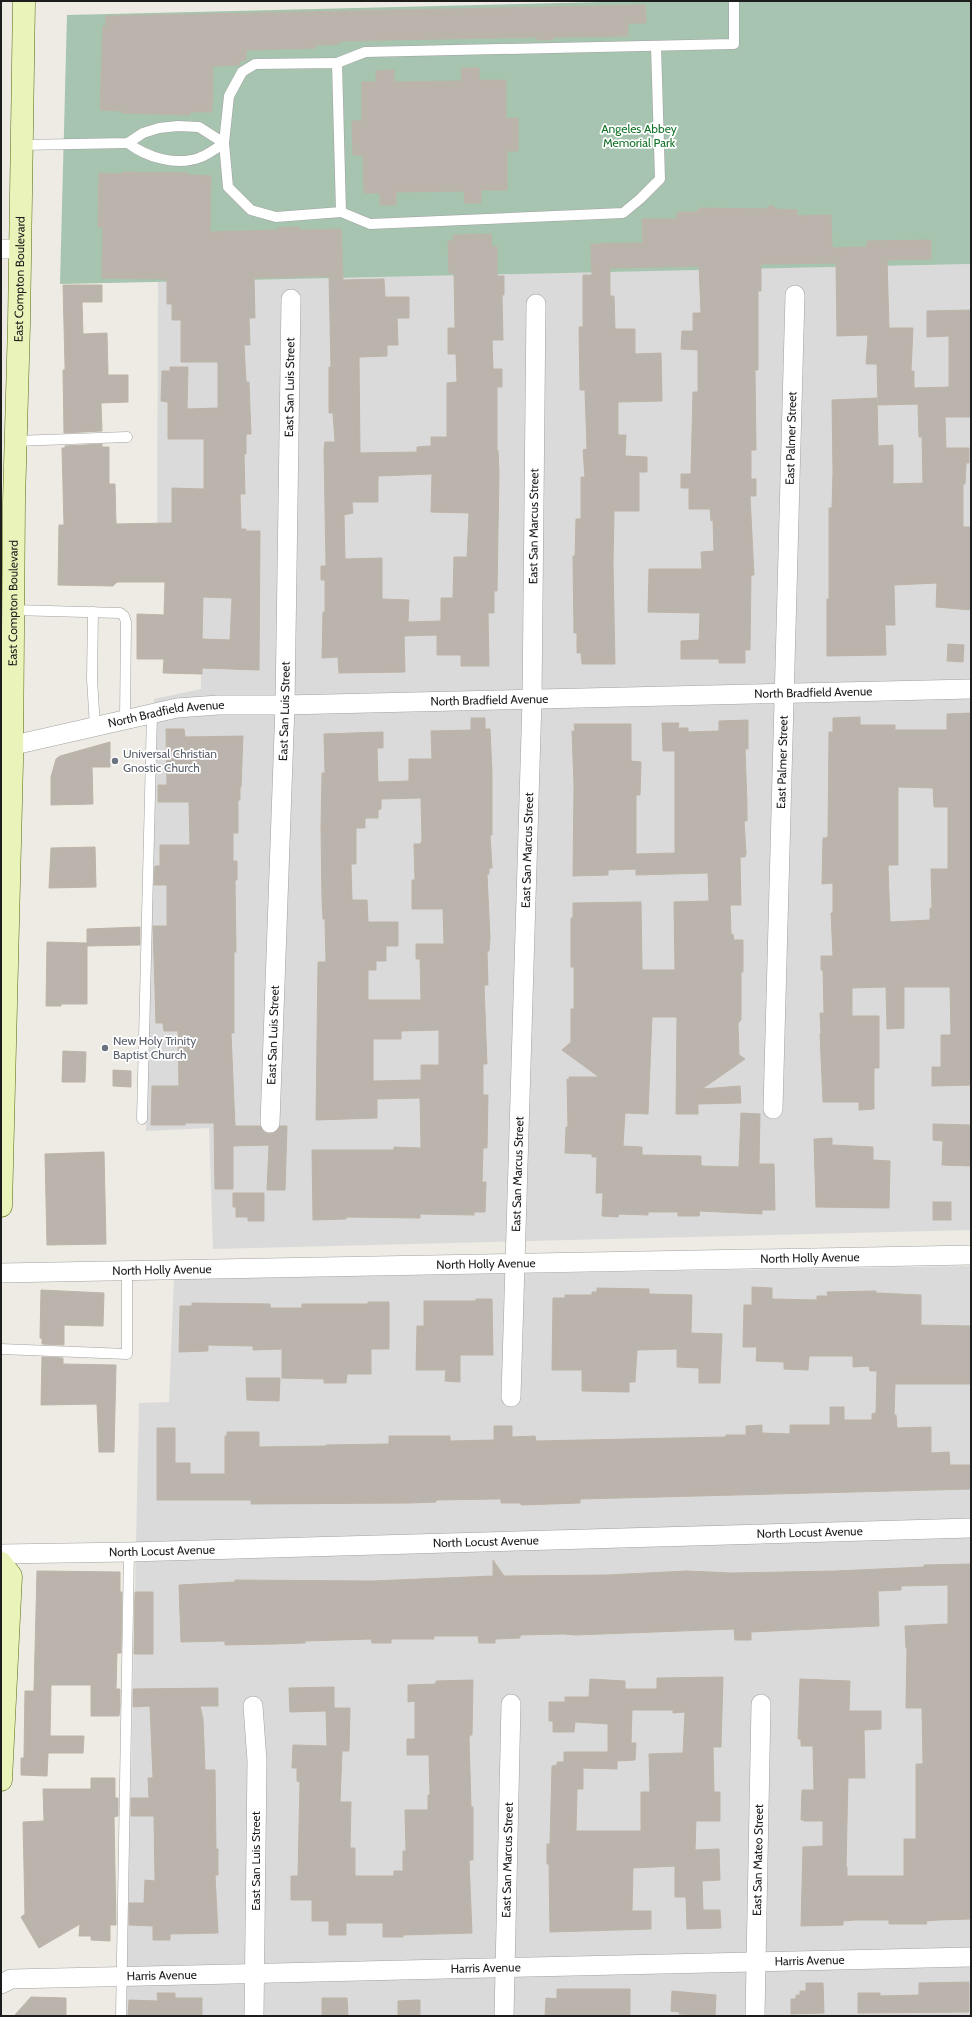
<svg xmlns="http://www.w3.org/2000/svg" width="972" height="2017" viewBox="0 0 972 2017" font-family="Cabin,sans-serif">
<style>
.residential{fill:#dbdada}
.cemetery{fill:#a6c4af}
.building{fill:#bab4ad;stroke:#beb4a7;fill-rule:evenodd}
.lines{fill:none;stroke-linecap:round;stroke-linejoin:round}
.service-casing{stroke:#a1a1a1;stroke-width:11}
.minor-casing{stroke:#a1a1a1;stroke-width:20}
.secondary-casing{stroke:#546b0c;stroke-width:23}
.service{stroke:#fff;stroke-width:10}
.minor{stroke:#fff;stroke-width:19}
.secondary{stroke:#eaf4ba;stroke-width:22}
.worship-dot{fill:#6b7280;stroke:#fff;stroke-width:1.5}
.labels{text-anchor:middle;stroke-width:3.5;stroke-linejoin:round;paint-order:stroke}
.park-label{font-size:12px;fill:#137228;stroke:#fff}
.street-label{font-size:12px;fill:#1d1d1d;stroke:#fff}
.worship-label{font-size:12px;fill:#5b616d;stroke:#fff;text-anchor:start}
</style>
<rect width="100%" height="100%" fill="#edebe3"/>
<g class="residential">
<path d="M971,264V1230L213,1249L209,1128L146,1131L154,699L201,689V576L157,577L158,281Z"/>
<path d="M971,1266V2016H126L139,1403L169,1402L174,1279Z"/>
</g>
<path class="cemetery" d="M646,1H971V264L60,284L67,15Z"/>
<g class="building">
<path d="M645,5L646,23H628V36L553,37V40H537V37L339,41V44L315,45L316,48L246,50V60L239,61L240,65L213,66L212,112H190V115L122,113V111L100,110L103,26H106V16Z"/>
<path d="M461,68H479V80H506V119L518,118V151H507V190H481V203H465L464,191L396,192V205H380V193H364L363,155H353L352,121H362V82H376V71L394,70V82L462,81Z"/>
<path d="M122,172L188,173V175L211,176L210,232L278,230V228L300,227V230L341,229L343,280L384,279L385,297H409V318H397L398,345H387V356L359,357L360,453L417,452V447L431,446V437H447V383L457,382L456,354H448V328H455L454,273H449L448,241H453V235L491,234L492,247H497V276H504V295H502L503,340H492L493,369H502V387H497V451L498,450L499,473L497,591H494V613H488L489,666H461V655H437V635L404,636L405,672L339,673L338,657L322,658L323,612H325V580H321V566H326L324,450L325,442H335L333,413H329V367H331L329,276L254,278L255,318H249L250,345H244L246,382H249L251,434H246V454H244L245,494H240L241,529H246V531H260L259,670L202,668V674L163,673L164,659H137V614L164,615L165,582H117L113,586L58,585L59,525H64L62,448H65V446L102,444V447H109V484H115L116,524L172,523V488L204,489V439H168V402L161,401L162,371H170V367H188L187,409L218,408V362H181V320H172V304H167V279L102,278L103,227H98L99,173L122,174ZM432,474L431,512L469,513L467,557H454L453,598H441V621L408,622L409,600L382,599V558L345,559L344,515L353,513L352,502H378V476ZM203,597L232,598L230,640L202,639Z"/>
<path d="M771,205L776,209L797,210V216L831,215L832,248L867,247V241L931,240V259L887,260L889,328H913L911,371H914V388L949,387V336L927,337V311L971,310V417H945L946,448H969V463H966L965,484H963V527H971V610L936,607L937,583L894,585L895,625H885L886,655L827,656V599H829V508H832L833,472L832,400L877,398L878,446L893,445V484L923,483L922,437H919L918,404L878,405L877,364H866L868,335L837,336L836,263L761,264V291H758V370H755L756,450H751V479H756V496H750L754,575H751L750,650H745V663H719V659H681V641L699,640L700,613L648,612L649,569H702L701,552L714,551L713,520L711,521L710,509H689V488H681V474H691L693,392H698V350L681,349L682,331H693V313H701L699,266L610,268V296H614L615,329H635V354L661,353L662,401L618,402V435H626L625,456L647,457V472H639V511H614L613,563L615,664H582L581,653H577V633H574L573,556H575L576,519H581V477H585L583,450L587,449L585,390H580L579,327H583V275H592L591,244L643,243L642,219H677V212H696L700,208L766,209Z"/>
<path d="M63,285H102V302H82L83,334L107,333L108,375H128V402L101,403L102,431L64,433L63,370H65V365Z"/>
<path d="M948,644L964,645L963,662L947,661Z"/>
<path d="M971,713V1085L932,1086V1067H941V1035H951L950,987H904V1028L887,1029L886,987L852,988V1016H879V1068H874V1109L859,1110V1102H823L820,1034H821L820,1013H824L823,970H821V956H833L831,913H833V883L822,884L823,838H826L828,836L829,732H833V718L860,717V725H895V730H947V714ZM898,787L933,788L934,807H948V869H931L932,908H930V920L890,922L888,867L889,865H898Z"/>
<path d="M471,718H485V729H490L492,772V835H490L492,868H489V874H487L490,938L489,951H487L488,985H484L487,1064H483V1095H488L487,1148H483L482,1182H486L485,1212H474V1215L420,1214V1218L346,1217V1219L313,1220L312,1150H394V1147L421,1148L420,1098L377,1099V1118L316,1120L318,962H326L325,919H323L322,900L321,827L322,773H325L324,734L383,732V748H377L378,782L409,781V759H432L431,731L471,730ZM421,798L422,841L420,844H414L415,880H412V909H443L444,944H416V959H420L421,1000H368V970H376V961H386V946H398V922H368L367,900H352L351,864H356V828H365V818H378V810L381,809V799ZM439,1030V1065H421V1080L373,1081V1039H401V1031Z"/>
<path d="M748,720V749H745L747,803V821H744L746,853L745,857H740L741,905H730L731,935L733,934L734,940H743V972H741V1020L738,1023L739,1055L745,1059L702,1089L740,1086L741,1103L698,1104V1114H676L677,1017H652L648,1114L625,1113L623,1146L642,1147V1155L701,1156V1166L739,1167L741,1113L760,1114L759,1164H774L775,1210H762V1214L700,1211L699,1216H678V1212H648V1215L619,1214L618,1217L602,1216L603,1193H596L597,1157H592V1154L565,1153L566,1127H568L567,1079L569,1080V1077H599L562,1050L571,1042V1009H574V967H571V918H573V903L641,902L642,970H675L674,902L709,901L708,873L636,875V869L608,870V875L573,876L574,785L572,731H575L574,724H631V761L641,762L640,795H636V854L675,853V751H663L662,723H679L678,728H688V732L719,731V721Z"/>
<path d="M166,729H184L185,737L243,736L241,787H240V800H238V833H233V861H237V880H235L236,952H234V1033H231L235,1126H260L264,1132L270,1134L275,1132L280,1126H287L285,1190H267L269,1145L233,1146V1189H215L214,1123H185V1125H151L152,1086H179L178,1031H164L163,1023H156L153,926H167V885H154L155,866H160V845H190L189,802H158V785H167Z"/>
<path d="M110,742V767H92L93,804L51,805V777L56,759L60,756Z"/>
<path d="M95,847L96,887L49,888L51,848Z"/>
<path d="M140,927V945L87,946V1004H61V1006H46L47,942L87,943V929Z"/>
<path d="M63,1051L86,1052L85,1082H62Z"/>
<path d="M113,1070L131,1071V1087L113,1086Z"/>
<path d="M933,1124L971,1125V1166L942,1165L943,1141L933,1140Z"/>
<path d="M832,1138V1145L873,1147V1160L890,1161L889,1208L816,1207L814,1139Z"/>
<path d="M104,1152L106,1244L47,1245L45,1154Z"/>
<path d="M233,1193H264V1221H248V1217H236V1207H233Z"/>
<rect x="933" y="1202" width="18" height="18"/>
<path d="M752,1287L772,1288V1299L817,1300V1296H828L827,1292L876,1291V1293L921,1295V1325L971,1326V1384H895L894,1415H896L897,1428L931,1427V1453L949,1452L950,1465H971V1489L580,1499V1503L521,1505V1503H501V1499H495L436,1500V1502L410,1503L251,1504V1500H157V1428H175V1463H190V1474H225V1436H227V1432H259V1447L326,1446V1445L389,1444V1436H450V1441L494,1440V1426H512V1437L535,1436L536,1441L726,1437V1435H746V1426L762,1425V1433L790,1434V1425H830V1407H844V1420H872V1414L876,1413L877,1371H870L869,1366L853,1367V1356H809L808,1370L784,1369V1362L756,1361L757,1347H743L744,1305H752Z"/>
<path d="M597,1288L649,1289V1294L692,1295L691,1333L722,1334L720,1383H699V1368L677,1367V1349L637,1350L635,1382H629V1392L582,1391V1370H552L553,1298H565V1295H592V1292H597Z"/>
<path d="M41,1290L104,1293L103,1326L64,1325V1345L42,1344V1338H40Z"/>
<path d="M476,1299H492L493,1355H460V1382L445,1381L446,1370H416L417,1326H424V1301H476Z"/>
<path d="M368,1302H389V1349H371V1374H347L346,1383H324V1379L282,1378V1349L253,1350V1346L208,1345V1351L179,1352L180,1306H192V1303L270,1304V1308H302V1304H368Z"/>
<path d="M42,1357L63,1358V1364L116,1365L114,1452H99L97,1404L41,1405Z"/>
<path d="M246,1378H280L279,1401L247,1400Z"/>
<path d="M493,1560L504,1576L607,1575L687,1571L731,1573L836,1571L924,1567V1565L971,1564V1919L938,1920L926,1921L927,1924H889V1920H855L843,1921V1925L801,1926L803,1847L823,1846V1821H804V1820H801L802,1790H814L813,1746H801V1739H798L800,1679L850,1681L849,1711H881V1729L864,1730L865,1778H848L846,1867H847V1876H904V1839H916V1764H923L922,1708H906L907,1648H906L905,1626L948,1624V1585L901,1586V1590L878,1591L879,1626L751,1632V1640H735L734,1629L575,1635L564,1634L520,1635V1638L495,1639V1643H479L478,1636H434V1639H391V1643H372L371,1639L305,1641V1643L275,1644L225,1645V1641L181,1642L179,1585L235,1582V1580L372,1581L493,1576Z"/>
<path d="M37,1571L120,1572V1592H122L121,1653H117L116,1689H120V1707L119,1716H91V1685H51L50,1736H84L83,1753H48L47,1776L21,1775V1758H24L25,1691H34Z"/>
<path d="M135,1592H153V1654H134Z"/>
<path d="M723,1677L721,1747H713L714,1792H720V1821H696L695,1850L719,1849L720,1880L702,1881L703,1910H720L721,1928L687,1929L686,1897H675V1866L633,1868L632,1911H651V1929L550,1932L549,1864H547V1844H550L552,1766L557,1765V1762H564V1752H608V1724L575,1722L574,1732H553V1721H549V1702H565V1697H589L590,1679L625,1681V1689H657V1678ZM632,1710H673V1713L685,1712L683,1753L649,1754L650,1792H641V1831H576L577,1789H583V1768L617,1769V1761L635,1760L636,1743H631Z"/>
<path d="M473,1680L472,1735H470L469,1738L471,1807H473V1860H469L472,1933L403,1935V1937H383V1923H346V1935H329V1921H312V1900H291V1876H298L300,1782L297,1781V1768H292L293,1745L327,1746L326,1711L290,1712L289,1688L334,1687V1708H350L349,1751H342L340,1802H351L350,1848H355V1876H394V1871H403V1851H406L405,1810H428V1795H430L429,1755H407V1739H415V1701L408,1702V1685L436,1684V1681Z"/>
<path d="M218,1688V1706H200L203,1719L205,1770H215L216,1849H218V1875H215L218,1933L170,1934V1940H153V1926L129,1925V1903H144L145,1880L155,1881L154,1816H131V1798H149L148,1778H153L150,1706L133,1707V1689Z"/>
<path d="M91,1778H115V1798H118V1816L114,1817L116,1925H110V1941L91,1940V1936H79L80,1924L39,1948L21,1917L25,1914L23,1822L44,1821L43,1789H91Z"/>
<path d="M969,1982V2012L858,2013V1993H880V1996L919,1995V1983Z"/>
<path d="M806,1983H823L824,2013L791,2014V1999H796V1995H800V1991H806Z"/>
<path d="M557,1989H630V2016H545L546,1998L557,1999Z"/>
<path d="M672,1991L716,1995L715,2016L679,2014L680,2012L671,2011Z"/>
<path d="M157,1993H175V1998H202V2016H128L129,2000L158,2001Z"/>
<path d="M31,1997L66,1998V2016H14Z"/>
<path d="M322,1998H347L348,2016H322Z"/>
<path d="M416,2000H420V2016H398V2001Z"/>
</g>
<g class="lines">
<defs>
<g id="service">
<path d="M337,63L341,212L276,217L251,210L228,187L224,143L229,96L242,72L255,64Z"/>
<path d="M337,63L365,52L734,44V1"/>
<path d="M128,143C146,157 177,167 201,157C209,154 217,148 224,143"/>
<path d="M21,145L128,143L143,133L159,128L178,126L199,127L224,143"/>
<path d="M341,212L370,224L623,213L640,199L660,179L656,46"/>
<path d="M15,441L127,437"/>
<path d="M13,610L120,613L124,616L126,622L125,720"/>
<path d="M93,612L92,679L95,727"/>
<path d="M142,1119L152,714"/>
<path d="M1,1349L127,1354V1271"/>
<path d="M121,2016L129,1552"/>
</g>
<g id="minor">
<path d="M1,249H19"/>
<path id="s1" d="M1,748L177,708L218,705H285L971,689"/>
<path id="s2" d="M773,1109L795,295"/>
<path id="s3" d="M270,1123L285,705L291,299"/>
<path id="s4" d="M1,1273L971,1255"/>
<path id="s5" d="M511,1397L532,700L536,304"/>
<path id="s6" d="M1,1554L129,1552L971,1528"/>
<path d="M253,1706L257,1761L254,2016"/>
<path id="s7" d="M1,1984L11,1979L971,1957"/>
<path id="s8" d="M504,2016L511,1704"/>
<path id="s9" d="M755,2016L761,1704"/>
</g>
<g id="secondary">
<path id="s10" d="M1,1206L12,762L14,501L19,324L24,1"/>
<path d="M1,1563L11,1576L1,1780"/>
</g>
</defs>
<use href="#service" class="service-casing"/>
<use href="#minor" class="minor-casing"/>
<use href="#secondary" class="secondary-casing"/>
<use href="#service" class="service"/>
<use href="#minor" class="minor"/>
<use href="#secondary" class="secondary"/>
</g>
<g class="worship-dot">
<circle cx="115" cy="761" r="4"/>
<circle cx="105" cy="1048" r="4"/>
</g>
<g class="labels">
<g class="park-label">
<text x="639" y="133">Angeles Abbey<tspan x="639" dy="14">Memorial Park</tspan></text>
</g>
<g class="street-label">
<text dy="4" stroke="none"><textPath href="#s10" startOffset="927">East Compton Boulevard</textPath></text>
<text dy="4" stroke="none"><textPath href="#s3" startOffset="736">East San Luis Street</textPath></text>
<text dy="4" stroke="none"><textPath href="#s2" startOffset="671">East Palmer Street</textPath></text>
<text dy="4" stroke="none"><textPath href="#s5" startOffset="871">East San Marcus Street</textPath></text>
<text dy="4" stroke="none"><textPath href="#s10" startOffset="603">East Compton Boulevard</textPath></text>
<text dy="4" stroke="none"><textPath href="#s1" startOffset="817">North Bradfield Avenue</textPath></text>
<text dy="4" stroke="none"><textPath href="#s1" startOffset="493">North Bradfield Avenue</textPath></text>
<text dy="4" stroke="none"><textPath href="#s3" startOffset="412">East San Luis Street</textPath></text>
<text dy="4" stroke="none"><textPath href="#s1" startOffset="169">North Bradfield Avenue</textPath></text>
<text dy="4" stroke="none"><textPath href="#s2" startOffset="347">East Palmer Street</textPath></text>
<text dy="4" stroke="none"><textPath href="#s5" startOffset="547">East San Marcus Street</textPath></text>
<text dy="4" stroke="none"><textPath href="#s3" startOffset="88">East San Luis Street</textPath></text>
<text dy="4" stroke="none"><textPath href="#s5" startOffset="223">East San Marcus Street</textPath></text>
<text dy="4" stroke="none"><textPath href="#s4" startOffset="809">North Holly Avenue</textPath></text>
<text dy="4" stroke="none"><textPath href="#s4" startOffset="485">North Holly Avenue</textPath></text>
<text dy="4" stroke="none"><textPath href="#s4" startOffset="161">North Holly Avenue</textPath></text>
<text dy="4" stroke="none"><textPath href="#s6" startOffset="809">North Locust Avenue</textPath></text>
<text dy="4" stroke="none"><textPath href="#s6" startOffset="485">North Locust Avenue</textPath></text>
<text dy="4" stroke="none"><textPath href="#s6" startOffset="161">North Locust Avenue</textPath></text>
<text dy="4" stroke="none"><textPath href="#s8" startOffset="156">East San Marcus Street</textPath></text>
<text dy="4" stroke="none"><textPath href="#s9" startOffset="156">East San Mateo Street</textPath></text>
<text transform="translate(256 1861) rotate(-90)" y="4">East San Luis Street</text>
<text dy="4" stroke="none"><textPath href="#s7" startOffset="810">Harris Avenue</textPath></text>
<text dy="4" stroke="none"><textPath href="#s7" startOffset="486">Harris Avenue</textPath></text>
<text dy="4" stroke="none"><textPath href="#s7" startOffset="162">Harris Avenue</textPath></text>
</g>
<g class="worship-label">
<text x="123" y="758">Universal Christian<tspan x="123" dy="14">Gnostic Church</tspan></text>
<text x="113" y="1045">New Holy Trinity<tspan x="113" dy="14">Baptist Church</tspan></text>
</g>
</g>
<rect width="972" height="2017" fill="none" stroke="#1d1d1d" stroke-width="4"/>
</svg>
